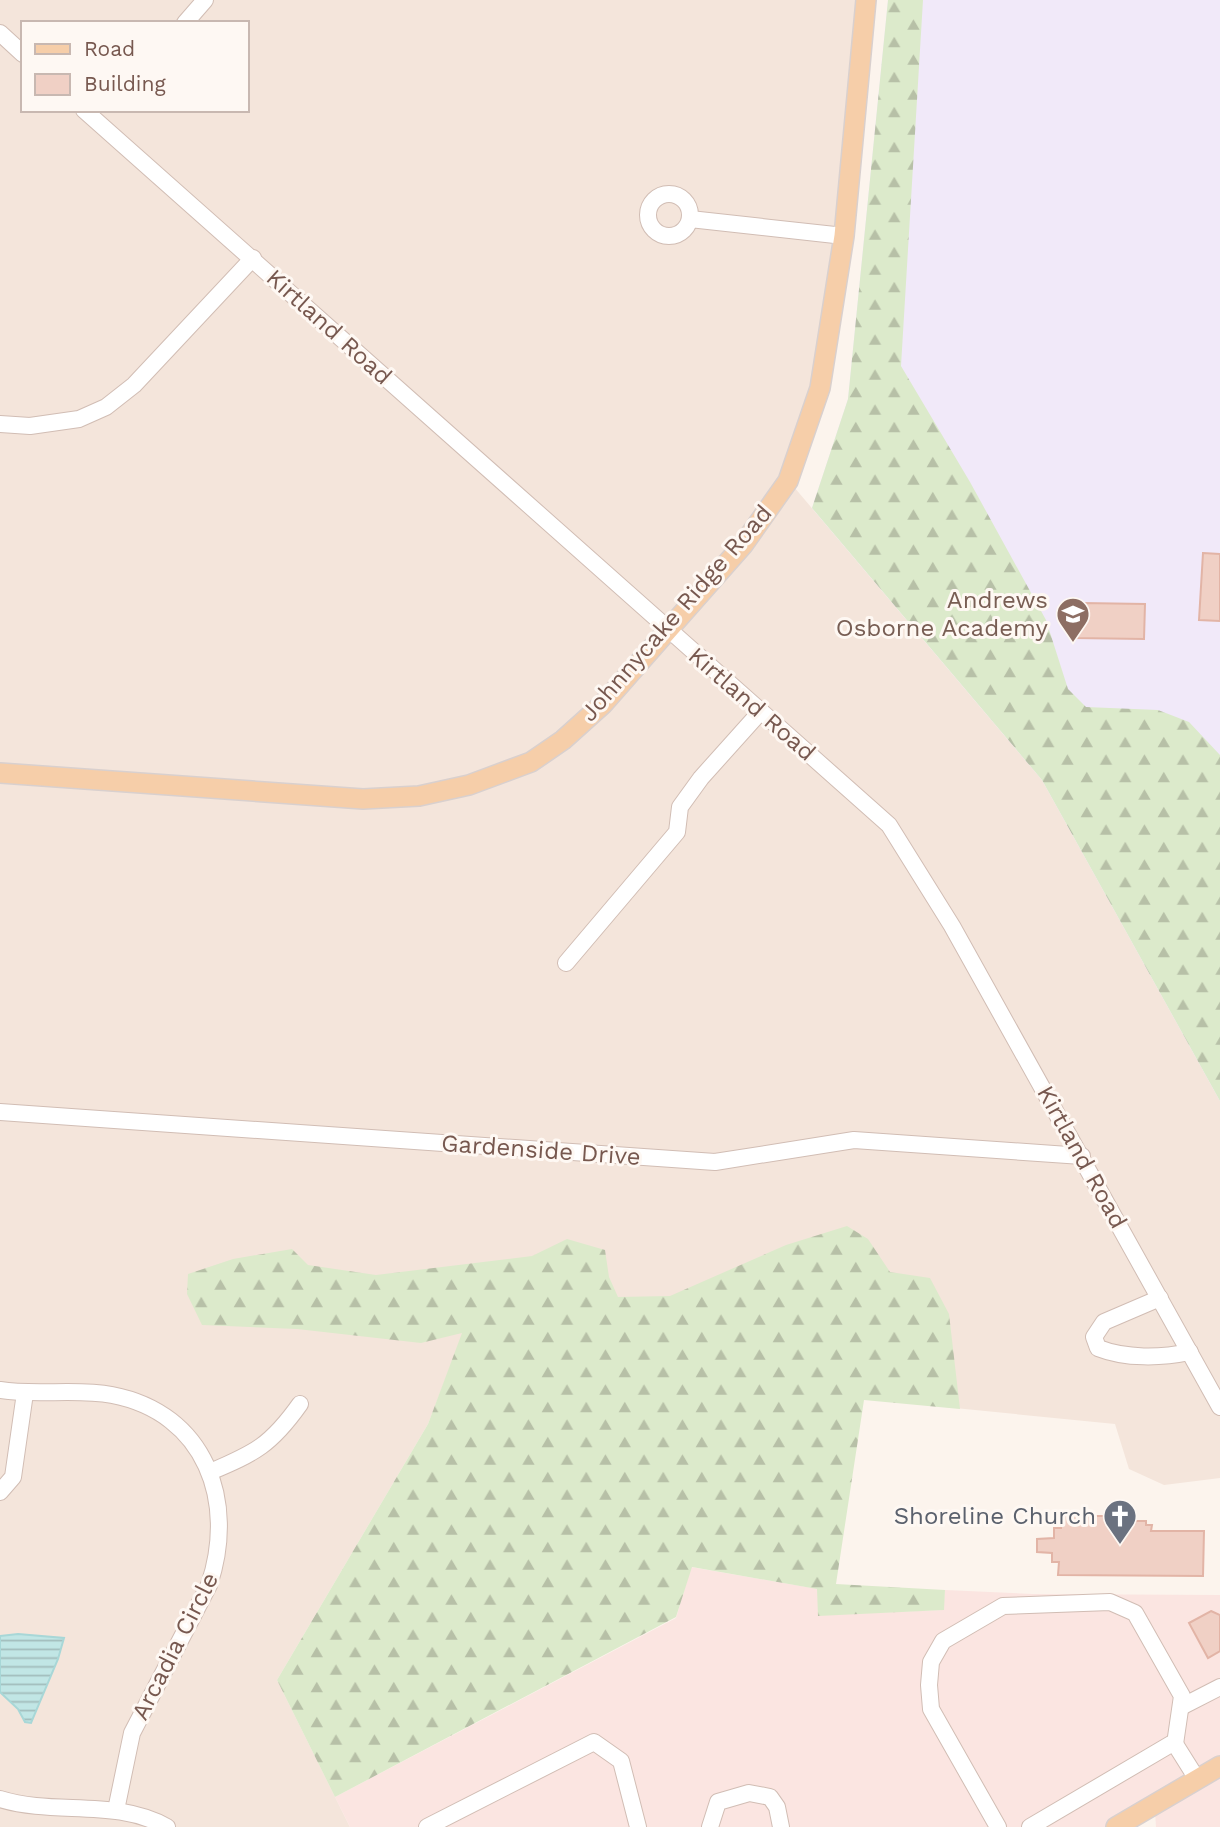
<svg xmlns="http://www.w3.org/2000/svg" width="1220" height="1827" viewBox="0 0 1220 1827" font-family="'Work Sans',sans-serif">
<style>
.residential{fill:#f4e5db;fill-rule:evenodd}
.commercial{fill:#fbe5e1}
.education{fill:#f1e9f9}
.forest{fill:url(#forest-firs)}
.water{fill:url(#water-rules);stroke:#a8d7d7;stroke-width:2}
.building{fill:#f0d0c5;stroke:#e2b4a6;stroke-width:2}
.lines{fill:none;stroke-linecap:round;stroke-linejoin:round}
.minor-casing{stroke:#d1bdb4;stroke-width:18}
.major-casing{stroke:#d9d0ce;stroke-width:22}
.minor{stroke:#fff;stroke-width:16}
.major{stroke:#f6cea9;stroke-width:19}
.labels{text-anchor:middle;stroke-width:6;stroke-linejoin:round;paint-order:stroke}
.street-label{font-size:24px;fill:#77584f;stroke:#fef8f3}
.education-label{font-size:24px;fill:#785e54;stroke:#fef8f3;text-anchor:end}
.worship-label{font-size:24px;fill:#5b616d;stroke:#fef8f3;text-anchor:end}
</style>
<defs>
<pattern id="forest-firs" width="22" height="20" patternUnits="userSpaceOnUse" patternTransform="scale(1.75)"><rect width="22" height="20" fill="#dceacb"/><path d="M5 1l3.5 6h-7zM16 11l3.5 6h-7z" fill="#b7c0a7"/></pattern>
<pattern id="water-rules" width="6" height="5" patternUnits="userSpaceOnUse" patternTransform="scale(1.75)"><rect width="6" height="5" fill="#c1e6e5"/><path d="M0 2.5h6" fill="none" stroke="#a2bdbc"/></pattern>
</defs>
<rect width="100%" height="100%" fill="#fcf4ed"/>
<path class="residential" d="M0,0H859L828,285L815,372L783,474L1042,780L1220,1101V1478L1164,1485L1129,1469L1115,1424L864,1399L463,1333L428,1424L277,1680L350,1827H0ZM23,23H247V110H23Z"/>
<g class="commercial">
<path d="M691,1567L818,1589V1615L943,1610L945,1590L1032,1594L1220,1595V1763L1110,1827H350L335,1797L676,1618Z"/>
<path d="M1220,1775V1827H1156L1155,1811Z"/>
</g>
<path class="education" d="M888,0H1220V1101L1042,780L812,508L848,399Z"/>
<g class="forest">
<path d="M888,0H923L901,366L970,482L1046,620L1068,689L1086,707L1158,710L1189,722L1220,755V1101L1042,780L812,508L848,399Z"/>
<path d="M847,1226L868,1239L890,1272L930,1278L949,1314L960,1409L864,1400L836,1584L945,1590L944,1610L818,1616L817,1589L692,1567L676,1617L335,1797L277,1680L428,1424L462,1333L421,1343L297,1329L202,1325L187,1294L188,1274L233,1259L292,1249L308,1265L376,1275L532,1256L567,1239L605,1250L609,1277L618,1297L670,1296L786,1245Z"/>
</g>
<path class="water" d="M18,1634L64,1638L58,1659L31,1723L25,1722L18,1709L0,1692V1636Z"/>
<g class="building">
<path d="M1203,553L1220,554V621L1199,620Z"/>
<path d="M1082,603L1145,604L1144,639L1074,638V612H1082Z"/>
<path d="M1061,1516H1124L1125,1521H1146V1525H1152L1151,1531H1204L1203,1576L1058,1575L1059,1562H1052V1553L1037,1552V1539L1054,1538V1528H1061Z"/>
<path d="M1211,1611L1220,1615V1651L1208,1658L1189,1623Z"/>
</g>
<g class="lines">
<defs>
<g id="minor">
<path d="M185,23L205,0"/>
<path d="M0,33L23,54"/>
<path d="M84,110L889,825L952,926L1220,1407"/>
<circle cx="669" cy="215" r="21"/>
<path d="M690,219L844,236"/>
<path d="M0,424L30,426L79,419L106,407L134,385L253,258"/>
<path d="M566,963L677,832L680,807L701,778L761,711"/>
<path d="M0,1112L715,1162L854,1140L1082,1156"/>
<path d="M1160,1298L1104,1322L1094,1337L1098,1348C1126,1359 1161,1358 1190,1352"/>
<path d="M0,1390C37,1396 75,1388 112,1395C206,1413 237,1502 209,1585L132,1733L116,1810"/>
<path d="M210,1472C255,1453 271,1445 300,1404"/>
<path d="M0,1492L13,1477L25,1393"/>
<path d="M1183,1706L1220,1687"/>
<path d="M0,1799C55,1816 115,1798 167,1827"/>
<path d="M427,1827L594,1742L621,1761L638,1827"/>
<path d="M710,1827L718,1802L749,1793L770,1797L777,1807L781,1827"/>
<path d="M998,1827L931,1709L929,1685L931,1662L943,1641L1003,1606L1110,1602L1135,1613L1182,1696L1175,1744"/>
<path d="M1030,1827L1171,1744H1175L1197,1779"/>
</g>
<g id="major">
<path d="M0,773L363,799L419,796L469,785L531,762L563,740L603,704L668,630L743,545L788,481L820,388L844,236L866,0"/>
<path d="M1116,1827L1220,1766"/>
</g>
</defs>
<use href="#minor" class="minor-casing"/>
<use href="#major" class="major-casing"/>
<use href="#minor" class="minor"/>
<use href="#major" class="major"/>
</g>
<defs>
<symbol id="school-pin" viewBox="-11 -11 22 30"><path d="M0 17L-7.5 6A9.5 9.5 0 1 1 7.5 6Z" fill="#8d6e63" stroke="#fef8f3"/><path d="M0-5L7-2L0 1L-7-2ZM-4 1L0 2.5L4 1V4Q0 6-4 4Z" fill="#fff"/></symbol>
<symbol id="church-pin" viewBox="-11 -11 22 30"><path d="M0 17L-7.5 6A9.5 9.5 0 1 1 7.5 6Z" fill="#6b7280" stroke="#fef8f3"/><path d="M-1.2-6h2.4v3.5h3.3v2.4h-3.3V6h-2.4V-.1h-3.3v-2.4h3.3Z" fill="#fff"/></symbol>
</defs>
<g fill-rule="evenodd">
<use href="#school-pin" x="1054" y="595" width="38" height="52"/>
<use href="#church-pin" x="1101" y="1497" width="38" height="52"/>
</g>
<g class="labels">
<g class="street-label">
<text transform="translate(329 327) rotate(42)" y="8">Kirtland Road</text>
<text transform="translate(676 613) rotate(-49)" y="8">Johnnycake Ridge Road</text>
<text transform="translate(752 704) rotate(41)" y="8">Kirtland Road</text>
<text transform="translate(541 1150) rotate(4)" y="8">Gardenside Drive</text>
<text transform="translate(1082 1157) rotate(61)" y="8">Kirtland Road</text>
<text transform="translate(175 1646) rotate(-63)" y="8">Arcadia Circle</text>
</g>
<g class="education-label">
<text x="1048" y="608">Andrews<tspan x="1048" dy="28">Osborne Academy</tspan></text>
</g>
<g class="worship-label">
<text x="1096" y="1524">Shoreline Church</text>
</g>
</g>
<rect x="21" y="21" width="228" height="91" fill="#fef8f3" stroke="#c8b8b1" stroke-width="2"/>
<rect x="35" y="44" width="35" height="10" fill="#f6cea9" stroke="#c8b8b1" stroke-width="2"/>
<text x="84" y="56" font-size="21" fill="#77584f">Road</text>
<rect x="35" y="74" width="35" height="21" fill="#f0d0c5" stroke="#c8b8b1" stroke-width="2"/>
<text x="84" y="91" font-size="21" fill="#77584f">Building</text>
</svg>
